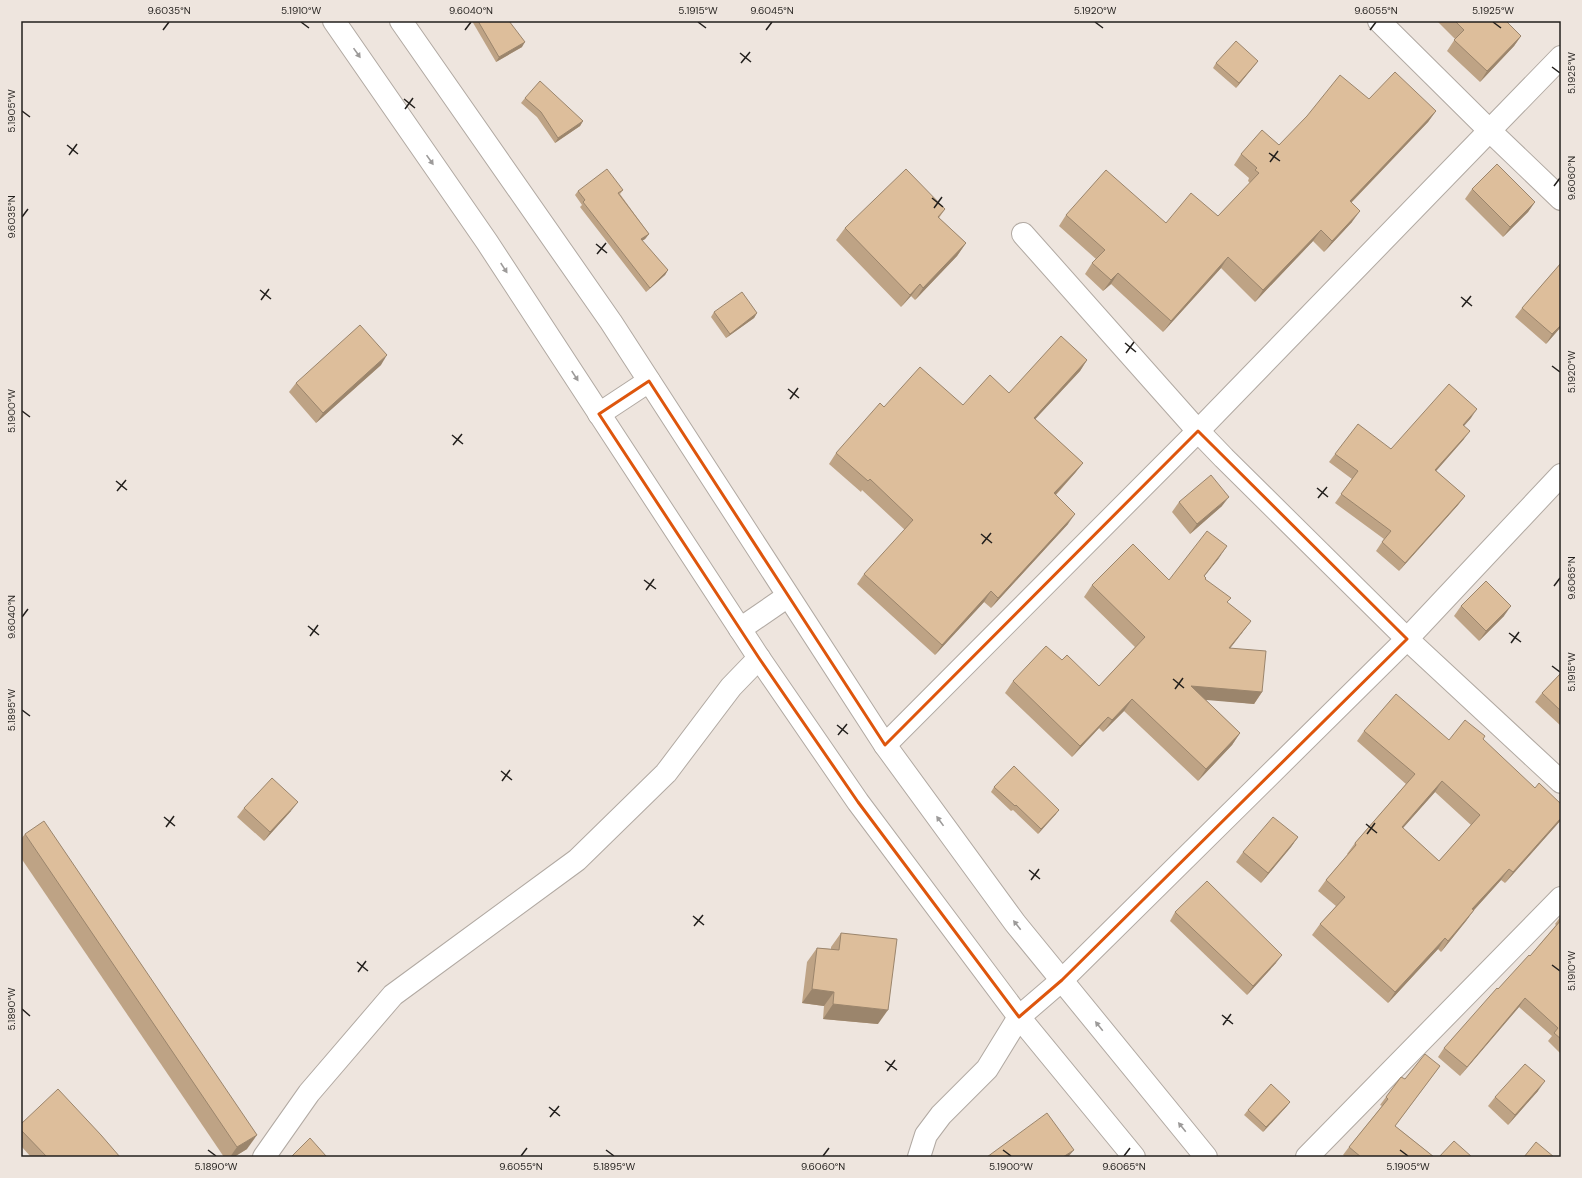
<svg xmlns="http://www.w3.org/2000/svg" width="1582" height="1178" viewBox="0 0 1582 1178" font-family="'DM Sans',sans-serif">
<style>
.lines{fill:none;stroke-linecap:round;stroke-linejoin:round}
.minor-casing{stroke:#b1a9a2;stroke-width:24}
.trunk-casing{stroke:#b1a9a2;stroke-width:24}
.minor{stroke:#fff;stroke-width:22}
.trunk{stroke:#fff;stroke-width:22}
.wall{fill:#bea385;fill-rule:evenodd}
.shaded-wall{fill:#9b856c}
.building{fill:#ddbe9b;stroke:#9b856c;fill-rule:evenodd}
.oneway{fill:#9c9a99}
.marked{fill:none;stroke:#de560d;stroke-width:3;stroke-linejoin:round}
.ticks{fill:none;stroke:#221f1c;stroke-width:1.5}
.neatline{fill:none;stroke:#221f1c;stroke-width:1.5}
.ticks-label{font-size:10px;text-anchor:middle;fill:#221f1c}
</style>
<rect width="100%" height="100%" fill="#eee5de"/>
<g class="lines">
<defs>
<g id="minor">
<path d="M1379,21L1489,130L1561,199"/>
<path d="M1023,234L1198,431L1224,458L1407,639L1561,782"/>
<path d="M885,745L1198,431L1561,57"/>
<path d="M264,1157L309,1093L393,995L577,860L666,773L731,687L759,658"/>
<path d="M919,1157L926,1135L941,1115L987,1069L1019,1017L1062,980L1407,639L1561,475"/>
<path d="M1307,1157L1561,898"/>
</g>
<g id="trunk">
<path d="M334,21L487,242L759,658L858,802L1019,1017L1134,1157"/>
<path d="M401,21L611,322L885,745L1015,923L1206,1157"/>
<path d="M599,414L649,381"/>
<path d="M740,629L788,596"/>
</g>
</defs>
<use href="#minor" class="minor-casing"/>
<use href="#trunk" class="trunk-casing"/>
<use href="#minor" class="minor"/>
<use href="#trunk" class="trunk"/>
</g>
<g class="wall">
<path d="M472,21H509L522,47L496,62Z"/>
<path d="M1437,21H1506L1521,36L1514,46L1480,82L1447,51L1455,39Z"/>
<path d="M1258,61L1255,65L1236,88L1213,68L1216,63Z"/>
<path d="M525,98L583,121L580,126L555,143L537,117L521,103Z"/>
<path d="M1369,99L1436,111L1428,122L1351,203L1352,222L1324,252L1313,241L1255,302L1221,268L1163,332L1111,284L1103,291L1085,274L1092,263L1096,259L1059,226L1066,215L1166,223L1218,216L1250,183L1248,181L1249,178L1234,165L1241,154L1279,145Z"/>
<path d="M1472,189L1535,202L1528,212L1503,237L1465,199Z"/>
<path d="M623,190L620,194L649,234L645,239L642,241L668,270L665,275L646,292L580,207L582,205L575,195L578,191Z"/>
<path d="M945,209L939,218L966,243L957,256L915,300L911,296L901,307L836,240L845,228Z"/>
<path d="M1561,263V329L1560,328L1546,344L1515,317L1522,308Z"/>
<path d="M714,312L757,313L754,318L726,338L711,317Z"/>
<path d="M1087,360L1080,371L1035,419L1083,463L1075,473L1056,495L1068,524L991,608L984,602L935,655L857,584L864,574L905,530L862,490L861,492L829,464L836,453L884,407L963,405L1009,393Z"/>
<path d="M381,365L316,423L289,392L296,383Z"/>
<path d="M1471,418L1464,425V439L1436,471L1465,496L1458,505L1399,571L1376,551L1384,539L1335,503L1352,479L1329,462L1335,454L1391,449Z"/>
<path d="M1179,502L1222,506L1190,534L1172,512Z"/>
<path d="M1219,558L1204,576L1205,579L1227,603L1251,621L1230,648L1262,692L1254,704L1205,699L1240,733L1232,745L1198,781L1124,711L1103,732L1099,728L1072,757L1005,693L1013,681L1062,660L1099,686L1135,647L1084,597L1092,585L1169,580Z"/>
<path d="M1461,606L1504,616L1479,641L1454,616Z"/>
<path d="M1561,673V726L1535,702L1542,693Z"/>
<path d="M1364,731L1449,740H1483L1560,821L1505,883L1501,880L1474,910L1466,921L1441,952L1438,949L1388,1003L1312,935L1320,924L1336,906L1318,891L1326,880L1348,854H1347L1355,843L1406,784L1357,741ZM1435,792L1471,825L1439,861L1403,828Z"/>
<path d="M994,787L1056,814L1038,834L1013,810L1011,811L991,792Z"/>
<path d="M244,808L291,811L264,841L237,817Z"/>
<path d="M25,834L247,1149L234,1157H224L21,858V839Z"/>
<path d="M1298,837L1291,847L1261,883L1236,862L1243,852Z"/>
<path d="M1175,912L1276,963L1247,995L1170,921Z"/>
<path d="M1561,916V1054L1548,1041L1552,1036L1519,1007L1460,1076L1438,1057L1444,1048L1498,989L1530,956L1556,925L1555,924Z"/>
<path d="M841,933L878,1024L823,1019L824,1006L802,1003L807,962L817,948L831,949V947Z"/>
<path d="M1440,1066L1395,1126L1434,1157H1345L1343,1155L1349,1147L1382,1106L1380,1105L1386,1097L1405,1079Z"/>
<path d="M1538,1091L1508,1125L1488,1106L1495,1097Z"/>
<path d="M1290,1102L1286,1107L1263,1132L1244,1115L1248,1110Z"/>
<path d="M21,1124L120,1157H31L21,1146Z"/>
</g>
<g class="shaded-wall">
<path d="M1521,36L1514,46L1480,82L1487,71Z"/>
<path d="M525,42L522,47L496,62L499,57Z"/>
<path d="M1258,61L1255,65L1236,88L1239,83Z"/>
<path d="M1436,111L1428,122L1342,212L1350,201Z"/>
<path d="M583,121L580,126L555,143L558,138Z"/>
<path d="M1535,202L1528,212L1503,237L1510,227Z"/>
<path d="M1360,211L1352,222L1324,252L1332,241Z"/>
<path d="M1321,230L1313,241L1255,302L1263,290Z"/>
<path d="M649,234L645,239L637,244L641,239Z"/>
<path d="M966,243L957,256L915,300L923,288Z"/>
<path d="M1228,257L1221,268L1163,332L1171,321Z"/>
<path d="M668,270L665,275L646,292Z"/>
<path d="M1118,273L1111,284L1103,291L1111,280Z"/>
<path d="M920,284L911,296L901,307L910,295Z"/>
<path d="M757,313L754,318L726,338L730,334Z"/>
<path d="M1561,325V326L1560,328L1546,344L1552,334Z"/>
<path d="M387,355L381,365L316,423L323,413Z"/>
<path d="M1087,360L1080,371L1027,428L1034,418Z"/>
<path d="M1477,409L1471,418L1457,434L1463,425Z"/>
<path d="M1470,431L1464,439L1429,479L1435,470Z"/>
<path d="M1083,463L1075,473L1047,504L1054,493Z"/>
<path d="M1465,496L1458,505L1399,571L1405,563Z"/>
<path d="M1229,497L1222,506L1190,534L1197,524Z"/>
<path d="M1075,514L1068,524L991,608L998,598Z"/>
<path d="M1227,546L1219,558L1195,588L1204,576Z"/>
<path d="M991,591L984,602L935,655L942,645Z"/>
<path d="M1511,606L1504,616L1479,641L1486,631Z"/>
<path d="M1251,621L1242,633L1221,660L1229,648Z"/>
<path d="M1191,686L1262,692L1254,704L1183,698Z"/>
<path d="M1132,699L1124,711L1103,732L1112,720Z"/>
<path d="M1108,717L1099,728L1072,757L1080,746Z"/>
<path d="M1240,733L1232,745L1198,781L1206,769Z"/>
<path d="M1442,781L1435,792L1394,838L1402,827Z"/>
<path d="M298,802L291,811L264,841L270,832Z"/>
<path d="M1059,810L1056,814L1038,834L1041,829Z"/>
<path d="M1561,818V820L1505,883L1513,872Z"/>
<path d="M1298,837L1291,847L1261,883L1268,873Z"/>
<path d="M1509,869L1501,880L1465,920L1472,909Z"/>
<path d="M1474,910L1466,921L1441,952L1448,941Z"/>
<path d="M1445,938L1438,949L1388,1003L1395,992Z"/>
<path d="M1282,955L1276,963L1247,995L1253,986Z"/>
<path d="M812,989L834,992L824,1006L802,1003Z"/>
<path d="M1525,998L1519,1007L1460,1076L1467,1067Z"/>
<path d="M833,1004L888,1010L878,1024L823,1019Z"/>
<path d="M1545,1081L1538,1091L1508,1125L1515,1115Z"/>
<path d="M1290,1102L1286,1107L1263,1132L1266,1127Z"/>
<path d="M257,1135L247,1149L234,1157H230L237,1147Z"/>
<path d="M1074,1150L1068,1157H1063Z"/>
</g>
<g class="building">
<path d="M478,21H509L525,42L499,57Z"/>
<path d="M1455,21H1506L1521,36L1487,71L1454,40L1464,30Z"/>
<path d="M1236,41L1258,61L1239,83L1216,63Z"/>
<path d="M1395,72L1436,111L1350,201L1360,211L1332,241L1321,230L1263,290L1228,257L1171,321L1118,273L1111,280L1092,263L1105,250L1066,215L1106,170L1166,223L1191,193L1218,216L1259,173L1255,170L1257,168L1241,154L1262,130L1279,145L1307,116L1340,75L1369,99Z"/>
<path d="M540,81L583,121L558,138L541,112L525,98Z"/>
<path d="M1497,164L1535,202L1510,227L1472,189Z"/>
<path d="M607,169L623,190L618,193L649,234L641,239L668,270L650,288L583,202L585,200L578,191Z"/>
<path d="M906,169L945,209L938,217L966,243L923,288L920,284L910,295L845,228Z"/>
<path d="M1561,263V325L1552,334L1522,308Z"/>
<path d="M742,292L757,313L730,334L714,312Z"/>
<path d="M360,325L387,355L323,413L296,383Z"/>
<path d="M1061,336L1087,360L1034,418L1083,463L1054,493L1075,514L998,598L991,591L942,645L864,574L913,520L870,479L868,481L836,453L880,403L884,407L920,367L963,405L990,375L1009,393Z"/>
<path d="M1449,384L1477,409L1463,425L1470,431L1435,470L1465,496L1405,563L1382,542L1391,531L1341,494L1358,471L1335,454L1358,424L1391,449Z"/>
<path d="M1211,475L1229,497L1197,524L1179,502Z"/>
<path d="M1207,531L1227,546L1204,576L1206,578L1205,579L1231,598L1227,602L1251,621L1229,648L1266,651L1262,692L1191,686L1240,733L1206,769L1132,699L1112,720L1108,717L1080,746L1013,681L1046,646L1062,660L1067,655L1099,686L1145,637L1092,585L1133,544L1169,580Z"/>
<path d="M1486,581L1511,606L1486,631L1461,606Z"/>
<path d="M1561,673V711L1542,693Z"/>
<path d="M1396,694L1449,740L1465,720L1485,736L1483,739L1535,788L1539,783L1561,804V818L1513,872L1509,869L1472,909L1474,910L1448,941L1445,938L1395,992L1320,924L1345,897L1326,880L1356,845L1355,843L1415,774L1364,731ZM1442,781L1480,815L1439,861L1402,827Z"/>
<path d="M1014,766L1059,810L1041,829L1016,805L1015,806L994,787Z"/>
<path d="M272,778L298,802L270,832L244,808Z"/>
<path d="M1273,817L1298,837L1268,873L1243,852Z"/>
<path d="M44,821L257,1135L237,1147L25,834Z"/>
<path d="M1207,881L1282,955L1253,986L1175,912Z"/>
<path d="M1561,920V1039L1554,1033L1558,1028L1525,998L1467,1067L1444,1048L1497,988L1498,989L1529,955L1530,956Z"/>
<path d="M841,933L897,939L888,1010L833,1004L834,992L812,989L817,948L839,950Z"/>
<path d="M1425,1054L1440,1066L1395,1126L1434,1157H1361L1349,1147L1388,1099L1386,1097L1401,1077L1405,1079Z"/>
<path d="M1525,1064L1545,1081L1515,1115L1495,1097Z"/>
<path d="M1271,1084L1290,1102L1266,1127L1248,1110Z"/>
<path d="M58,1089L101,1135L120,1157H47L21,1130V1124Z"/>
<path d="M1047,1113L1074,1150L1063,1157H987Z"/>
<path d="M310,1138L326,1156L325,1157H291Z"/>
<path d="M1454,1141L1472,1157H1439Z"/>
<path d="M1536,1142L1554,1157H1524Z"/>
</g>
<defs><path id="oneway-solid" d="M-6-.8H1V-3.2L6.5 0L1 3.2V.8H-6Z"/></defs>
<g class="oneway">
<use href="#oneway-solid" transform="translate(357 53) rotate(55)"/>
<use href="#oneway-solid" transform="translate(430 160) rotate(55)"/>
<use href="#oneway-solid" transform="translate(504 268) rotate(57)"/>
<use href="#oneway-solid" transform="translate(575 376) rotate(57)"/>
<use href="#oneway-solid" transform="translate(940 821) rotate(-126)"/>
<use href="#oneway-solid" transform="translate(1017 925) rotate(-128)"/>
<use href="#oneway-solid" transform="translate(1099 1026) rotate(-129)"/>
<use href="#oneway-solid" transform="translate(1182 1127) rotate(-129)"/>
</g>
<path class="marked" d="M649,381L885,745L1198,431L1407,639L1062,980L1019,1017L858,802L759,658L599,414Z"/>
<path class="ticks" d="M301,22L309,28M698,22L706,28M1095,22L1103,28M1493,22L1501,28M163,30L169,22M465,30L471,22M766,30L772,22M1370,30L1376,22M740,53L751,62M741,63L750,52M1552,67L1560,73M404,99L415,108M405,109L413,98M22,111L30,117M67,145L78,154M1269,153L1280,161M69,155L77,144M1270,162L1278,151M1554,186L1560,178M932,198L943,207M934,208L942,197M22,217L28,209M596,244L607,253M597,254L606,243M260,290L271,299M1461,297L1472,306M261,300L269,289M1462,307L1471,296M1125,343L1136,352M1126,353L1134,342M1552,366L1560,372M788,389L799,398M790,399L798,388M22,411L30,417M452,435L463,444M453,445L462,434M116,481L127,490M1317,488L1328,497M117,491L126,480M1318,498L1327,487M981,534L992,543M982,544L991,533M644,580L656,589M1554,586L1560,578M646,590L654,579M22,617L28,609M308,626L319,635M1509,633L1521,642M310,636L318,625M1511,643L1519,632M1552,666L1560,672M1173,679L1184,688M1175,689L1183,678M22,710L30,716M837,725L848,734M838,735L847,724M501,771L512,780M502,781L510,770M164,817L175,826M1366,824L1377,833M166,827L174,816M1367,834L1375,823M1029,870L1040,879M1031,880L1039,869M693,916L704,925M694,926L703,915M357,962L368,971M1552,965L1560,971M358,972L366,961M22,1009L30,1016M1222,1015L1233,1024M1223,1025L1231,1014M885,1061L897,1070M887,1071L895,1060M549,1107L560,1116M550,1117L559,1106M208,1150L216,1156M606,1150L614,1156M1003,1150L1011,1156M1400,1150L1408,1156M521,1156L527,1148M823,1156L829,1148M1124,1156L1130,1148"/>
<rect width="1582" height="1178" fill="none" stroke="#eee5de" stroke-width="44"/>
<rect x="22" y="22" width="1538" height="1134" class="neatline"/>
<g class="ticks-label">
<text x="169" y="14">9.6035°N</text>
<text x="301" y="14">5.1910°W</text>
<text x="471" y="14">9.6040°N</text>
<text x="698" y="14">5.1915°W</text>
<text x="772" y="14">9.6045°N</text>
<text x="1095" y="14">5.1920°W</text>
<text x="1376" y="14">9.6055°N</text>
<text x="1493" y="14">5.1925°W</text>
<text transform="translate(1571 73) rotate(-90)" y="4">5.1925°W</text>
<text transform="translate(11 111) rotate(-90)" y="4">5.1905°W</text>
<text transform="translate(1571 178) rotate(-90)" y="4">9.6060°N</text>
<text transform="translate(11 217) rotate(-90)" y="4">9.6035°N</text>
<text transform="translate(1571 372) rotate(-90)" y="4">5.1920°W</text>
<text transform="translate(11 411) rotate(-90)" y="4">5.1900°W</text>
<text transform="translate(1571 578) rotate(-90)" y="4">9.6065°N</text>
<text transform="translate(11 617) rotate(-90)" y="4">9.6040°N</text>
<text transform="translate(1571 672) rotate(-90)" y="4">5.1915°W</text>
<text transform="translate(11 710) rotate(-90)" y="4">5.1895°W</text>
<text transform="translate(1571 971) rotate(-90)" y="4">5.1910°W</text>
<text transform="translate(11 1009) rotate(-90)" y="4">5.1890°W</text>
<text x="216" y="1170">5.1890°W</text>
<text x="521" y="1170">9.6055°N</text>
<text x="614" y="1170">5.1895°W</text>
<text x="823" y="1170">9.6060°N</text>
<text x="1011" y="1170">5.1900°W</text>
<text x="1124" y="1170">9.6065°N</text>
<text x="1408" y="1170">5.1905°W</text>
</g>
</svg>
